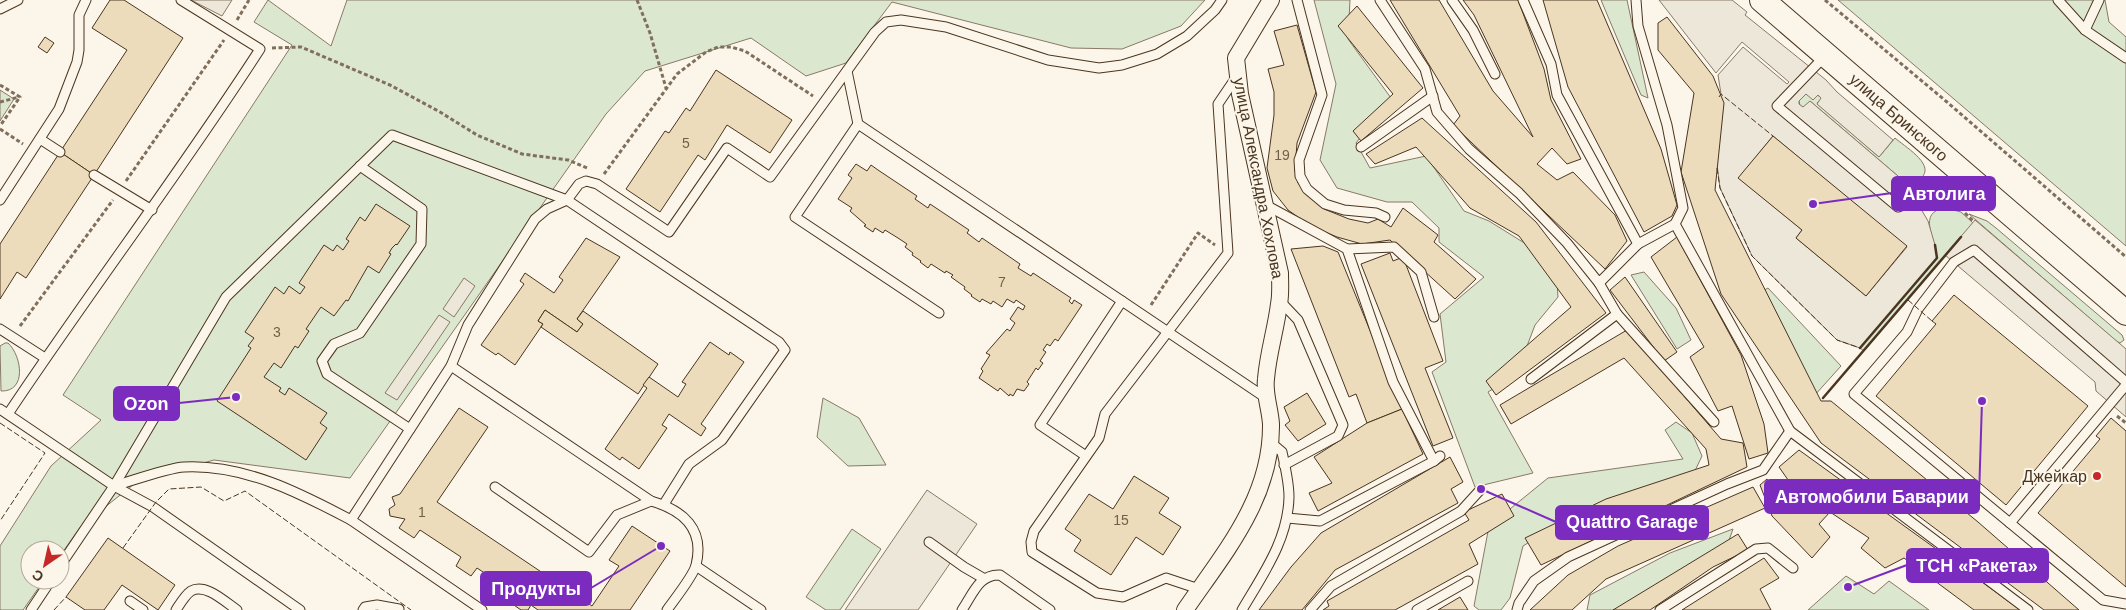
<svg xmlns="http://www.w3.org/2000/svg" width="2126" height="610" viewBox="0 0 2126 610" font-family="Arial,sans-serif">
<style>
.green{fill:#dce7d0;stroke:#887966}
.parking{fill:#ede7d9;stroke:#887966;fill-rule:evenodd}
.building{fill:#ecdcbc;stroke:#4a3520}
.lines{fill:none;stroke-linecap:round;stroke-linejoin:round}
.lane-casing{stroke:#4a3520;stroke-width:11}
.street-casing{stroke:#4a3520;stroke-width:18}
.secondary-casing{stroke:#4a3520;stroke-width:26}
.path{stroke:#7f6f5c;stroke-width:3;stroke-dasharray:4 2.5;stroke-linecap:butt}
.lane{stroke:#fbf6e9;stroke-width:9}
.street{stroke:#fbf6e9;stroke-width:16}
.secondary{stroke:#fbf6e9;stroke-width:24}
.fence{stroke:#4a3520;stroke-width:1;stroke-dasharray:6 2.5;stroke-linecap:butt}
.wall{stroke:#4a3520;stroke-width:2.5}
.poi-dot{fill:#c62828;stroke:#fbf6e9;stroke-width:2}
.labels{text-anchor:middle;stroke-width:4;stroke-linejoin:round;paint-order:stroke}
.number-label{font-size:14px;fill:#725f47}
.street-label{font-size:16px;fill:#4a3520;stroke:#fbf6e9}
.poi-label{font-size:16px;fill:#4a3520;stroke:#fbf6e9;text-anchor:end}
.leader{fill:none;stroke:#7b2cbf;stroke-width:2}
.callout-dot{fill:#7b2cbf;stroke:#fbf6e9;stroke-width:2}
.callout{fill:#7b2cbf;stroke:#7b2cbf;stroke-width:2}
.callout-label{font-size:18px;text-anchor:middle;font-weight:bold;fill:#fff}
</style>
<rect width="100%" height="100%" fill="#fbf6e9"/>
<g class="green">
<path d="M268,0L331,46L347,0H1205L1181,26L1122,49L1071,48L892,2L846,63L806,76L751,38L645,71L606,114L350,478L214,460L138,481L81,526L60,556V550H30V580H44L23,610H0V546L51,466L101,420L63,395L292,45L254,22Z"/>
<path d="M1314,0H1350L1348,39L1391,98L1356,143L1370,168L1426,156L1464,211L1489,221L1526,244L1557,281L1558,297L1535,325L1516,375L1488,392L1533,473L1475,487L1432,372L1446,362L1440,314L1484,277L1439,242V228L1412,202H1387L1337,188L1320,160L1336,84Z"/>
<path d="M1601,0H1627L1648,98L1641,95Z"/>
<path d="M1838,0H2105L2109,22L2126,37V246Z"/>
<path d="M0,90L14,99L0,121Z"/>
<path d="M1806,94L1817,95L1822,98L1817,103L1879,157L1895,138C1904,146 1933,163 1923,176C1918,182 1912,182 1905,182L1810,101L1805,107L1800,106L1799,101Z"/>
<path d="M1945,208L1961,212L1973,223L1864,351L1860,348L1937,258C1935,238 1917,212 1945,208Z"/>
<path d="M1969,214L1987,221L1996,228L2122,335L2124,340L2120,343L2116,341Z"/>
<path d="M1644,272L1676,308L1691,340L1677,349L1631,275Z"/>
<path d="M1768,288L1841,366L1814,396L1742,302Z"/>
<path d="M5,343H8C22,356 27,392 1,391L0,346Z"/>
<path d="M823,398L859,418L886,465L848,466L817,437Z"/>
<path d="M1676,422L1692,433L1702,456L1684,494L1573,515L1523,546L1510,598L1501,610H1479L1474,606L1489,526L1548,478L1683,459L1665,430Z"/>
<path d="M852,529L881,549L840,610H826L806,597Z"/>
<path d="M1733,529L1727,546L1638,610H1587L1590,595L1670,553Z"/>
<path d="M1846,576L1874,594L1889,581L1929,610H1808Z"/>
</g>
<g class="parking">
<path d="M191,0H232L222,16Z"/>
<path d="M1659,0H1732L1747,12L1745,15L1826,80L1837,92L1893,140L1879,157L1817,104L1821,98L1818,95L1813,100L1806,94L1799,101V104L1803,107L1810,101L1905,182L1928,221L1935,245L1937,258L1860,348L1837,340L1752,256L1720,188L1710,109L1721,94L1718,75L1743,47L1787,84L1789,82L1742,42L1716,73ZM1773,136L1907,247L1866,296L1796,238L1802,230L1739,178Z"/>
<path d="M1975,220L2126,349V417L2096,391L2095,382L1945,255Z"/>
<path d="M464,278L475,286L454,317L443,309Z"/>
<path d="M439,315L450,322L397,400L385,393Z"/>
<path d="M927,490L977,524L918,610H845Z"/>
</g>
<g class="building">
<path d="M110,0H124L183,38L94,175L60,152L127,50L92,28Z"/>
<path d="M1390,0H1439L1493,91L1533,137L1474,15L1463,0H1518L1544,69L1551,100L1581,159L1567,164L1552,148L1537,164L1557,180L1573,172L1615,215L1627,241L1605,269L1453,125L1460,116Z"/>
<path d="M1543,0H1597L1661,149L1677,205L1672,216L1644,232L1568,87Z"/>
<path d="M1357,6L1423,88L1361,141L1353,131L1393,94L1338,26Z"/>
<path d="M1667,17L1713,76L1724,103L1715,190L1821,401H1831L1978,522L2079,610H2044L1821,443L1721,294L1681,172L1694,93L1658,50V23Z"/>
<path d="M1297,25L1316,92L1297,143L1295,170L1298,183L1309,196L1324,209L1349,219L1368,223L1378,219L1391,227L1403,208L1438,235L1434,242L1476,279L1455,299L1390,240L1362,244L1337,237L1309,225L1288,210L1273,191L1267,168L1274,115V92L1268,69L1284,65L1274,31Z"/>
<path d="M45,37L54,43L47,53L38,47Z"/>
<path d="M716,70L792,120L770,153L727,125L705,160L698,155L660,212L626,189L665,131L669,133L686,108L690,111Z"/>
<path d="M1422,118L1536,222L1606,313L1496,395L1486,381L1571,307L1519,236L1470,208L1416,147L1375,164L1366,154Z"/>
<path d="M1773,136L1907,246L1866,296L1796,238L1802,230L1738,178Z"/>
<path d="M60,152L94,175L26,278L17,272L0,299V244Z"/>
<path d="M856,164L867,171L871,165L878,170L917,196L915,199L928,208L930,204L969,230L967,233L979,242L982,238L1020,264L1018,268L1031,276L1033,273L1071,298L1069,301L1072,304L1074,300L1082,305L1058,341L1055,339L1050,346L1047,344L1043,350L1046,352L1040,361L1043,363L1038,370L1036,368L1027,382L1029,384L1024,391L1017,389L1013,396L1010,394L1009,396L1000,388L998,391L979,378L983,371L981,369L990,355L986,353L1007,329L1010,331L1015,323L1010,319L1018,307L1023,310L1025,306L1016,300L1014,303L1007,299L1002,307L993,301L991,304L982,299L980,302L971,296L972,295L964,289L965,287L951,277L953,275L946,271L945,273L931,264L928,268L920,262L921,261L912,255L913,253L905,247L907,244L898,238L885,230L883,233L875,228L873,232L864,226L866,225L850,211L852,208L838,199L852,178L848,175Z"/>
<path d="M376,204L410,226L397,245L396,244L392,248L389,253L391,254L379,273L368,266L348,301L346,300L334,316L321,307L306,329L309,331L298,348L295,346L281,368L274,363L264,377L281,388L279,391L285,395L289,388L327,413L320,423L327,428L306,460L217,401L251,348L248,346L254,338L245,332L275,287L284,294L289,286L300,294L305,287L299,283L324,245L333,251L337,245L343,250L349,241L346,239L360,217L365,221Z"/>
<path d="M1677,237L1741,355L1764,424L1768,453L1749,459L1732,406L1718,411L1690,357L1704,347L1651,257Z"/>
<path d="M586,238L620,257L577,319L583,324L577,332L545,310L538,321L543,324L515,365L498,353L496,355L481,345L524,284L520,281L525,273L554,293L563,280L559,277Z"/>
<path d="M1323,246L1338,252L1402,409L1367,423L1356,394L1349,397L1291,249Z"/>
<path d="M1390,253L1393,261L1403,257L1443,361L1425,368L1453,438L1433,446L1361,264Z"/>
<path d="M1625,277L1677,352L1664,361L1610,290Z"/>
<path d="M1954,295L2088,406L2006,505L1876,396L1936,324L1932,321Z"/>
<path d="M545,310L577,332L583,324L577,319L583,311L658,364L638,394L541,327L543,324L538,321Z"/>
<path d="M1627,330L1721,439L1743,443L1747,467L1541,565L1525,538L1606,499L1709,465L1706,449L1624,358L1511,424L1500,405Z"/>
<path d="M710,342L729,355L730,352L744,362L701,424L706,428L701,436L669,414L662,425L667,428L639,469L622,457L620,460L605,449L647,388L643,385L649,377L678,397L686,384L682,382Z"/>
<path d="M1307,393L1326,424L1298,441L1285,425L1290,421L1284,407Z"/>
<path d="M459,408L488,427L437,502L592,606L619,566L609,560L632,526L670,551L630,610H538L531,605L528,610H521L511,603L516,594L477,568L471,576L456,566L461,557L420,530L414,538L399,528L405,519L390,516L389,509L395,505L392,497L400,494Z"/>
<path d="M1402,409L1423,454L1318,511L1309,493L1332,483L1314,457L1367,423Z"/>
<path d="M2111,418L2126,431V587L2038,513L2100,439L2096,436Z"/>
<path d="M1799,450L1993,590L2020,610H1974L1904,558L1885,568L1861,548L1869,538L1830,512L1819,524L1830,537L1812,558L1772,516L1760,485L1767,479L1779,502L1793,487L1779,467Z"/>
<path d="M1450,457L1463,482L1451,489L1458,503L1335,570L1302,610H1259L1291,567L1321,533Z"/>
<path d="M1134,476L1169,498L1159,513L1181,527L1163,555L1136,537L1111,575L1074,551L1081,540L1065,529L1089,494L1113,509Z"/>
<path d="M1753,487L1765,508L1606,579L1572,610H1530L1568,575L1618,546Z"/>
<path d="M1502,494L1514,516L1469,544L1478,564L1395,610H1323L1329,606L1327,601L1469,520L1464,512Z"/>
<path d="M1738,534L1748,550L1713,567L1650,610H1613Z"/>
<path d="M108,538L175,585L158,610L122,585L104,610H85L66,597Z"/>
<path d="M1764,558L1779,578L1760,589L1771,610H1682Z"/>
<path d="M1460,597L1468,610H1438Z"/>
</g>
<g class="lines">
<defs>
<g id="lane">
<path d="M1297,0L1322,95L1299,160L1300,176L1307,189L1325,204L1344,210L1376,213L1385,217"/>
<path d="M1380,0L1425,69L1437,112L1469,149L1519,193L1567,243L1599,283L1638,244L1675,224"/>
<path d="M1452,0L1473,30L1495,74"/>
<path d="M1523,0L1551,64L1557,95L1638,244"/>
<path d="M1636,0L1638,26L1667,125L1683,208L1675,224L1790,431L2028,610"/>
<path d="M2058,0L2085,30L2126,58"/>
<path d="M0,9L18,0"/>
<path d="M2085,30L2099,0"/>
<path d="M1825,56L1777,106L1898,207L1968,180"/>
<path d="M847,71L858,124"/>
<path d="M40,139L60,152"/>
<path d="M1361,147L1433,96"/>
<path d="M360,166L422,209L421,244L360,333L334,344L322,361L327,374L410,429"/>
<path d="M94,175L152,210"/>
<path d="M0,200L59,109L77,62L79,50V15L86,0"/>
<path d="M1264,204L1347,249L1393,382L1434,461"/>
<path d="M1347,249L1394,247L1421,272L1434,317"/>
<path d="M1280,301L1298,320L1343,425L1338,436L1284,465"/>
<path d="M939,313L795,217L858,124L1122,301"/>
<path d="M1617,314L1714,422"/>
<path d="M0,329L45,358"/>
<path d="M451,366L651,501C683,510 705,529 696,565C694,575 674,600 667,610"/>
<path d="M1531,379L1617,314L1599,283"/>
<path d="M2126,382L1974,250L1954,262L1918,309L1907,332L1854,394L2103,600L2126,604"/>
<path d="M0,409L114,486L226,297L392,135L567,200L779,342L785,350L722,440L689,464L664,504"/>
<path d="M8,414C90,291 180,173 260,49L181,0"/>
<path d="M1086,456L1040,425L1122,301L1266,398"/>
<path d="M114,486C132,481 167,468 184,467C244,464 300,493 351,520"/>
<path d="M495,487L589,552L617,515L651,501"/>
<path d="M1287,518L1320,521L1434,461L1440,456"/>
<path d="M2010,523L2126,385"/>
<path d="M929,542L964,567L983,578"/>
<path d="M60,566L114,486L153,507L300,610"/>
<path d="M696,566L761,610"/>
<path d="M1199,589L1166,578L1123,597L1097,593L1032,552L1031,542L1034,531L1099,438L1105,414L1228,253L1218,104L1237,76"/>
<path d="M130,601L143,610"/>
<path d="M31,610L51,580"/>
<path d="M176,610C180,604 185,595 191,591C206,583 225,602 237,610"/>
<path d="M363,610L365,607L377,605L399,609"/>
<path d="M482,610L351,520L451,366L468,325L535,219L547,209L567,200L579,184L586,181L597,184L669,232L727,148L770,177L875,32L886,22L901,20L946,27L1048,60L1099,68L1122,65L1157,54L1187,36L1215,10L1222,0"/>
<path d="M962,610C973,594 979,574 1000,575L1050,610"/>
<path d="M1242,610C1263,574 1288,540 1289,497C1289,482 1285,466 1282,452L1269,441"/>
<path d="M1310,610L1331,586L1461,511L1481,489"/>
<path d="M1417,610L1468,581"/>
<path d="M1517,610L1519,603L1534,581L1568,557L1727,484L1763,470L1790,431"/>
<path d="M1660,610L1756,549L1768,548L1793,568"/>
</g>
<path id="street" d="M1185,610C1224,553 1272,498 1271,424C1270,408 1264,394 1266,379C1268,353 1276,329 1279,304C1281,294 1280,283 1280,273L1240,94L1236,58L1271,0"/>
<path id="secondary" d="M1762,0L2126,313"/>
</defs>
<use href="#lane" class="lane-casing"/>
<use href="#street" class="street-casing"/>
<use href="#secondary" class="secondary-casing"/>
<g class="path">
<path d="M637,0L650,33L666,88"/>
<path d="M1825,0L1947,102L2126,257"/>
<path d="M237,20L249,0"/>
<path d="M272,48L301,47L390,85L440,112L477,135L522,154L568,160L587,168"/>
<path d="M0,85L20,97L0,126"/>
<path d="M0,102L19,97"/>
<path d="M0,129L23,144"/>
<path d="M604,174L677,74L706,52L718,47H731L745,51L813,96"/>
<path d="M126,181L224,40"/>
<path d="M1965,213L1974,222"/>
<path d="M1151,305L1198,233L1215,245"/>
<path d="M20,326L113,200"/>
<path d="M2117,416L2126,423"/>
</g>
<use href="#lane" class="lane"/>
<use href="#street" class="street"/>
<use href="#secondary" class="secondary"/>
<g class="fence">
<path d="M1719,97L1721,94L1773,136"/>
<path d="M1717,168L1720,188L1752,256L1837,340L1860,348"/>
<path d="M1908,300L1932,321"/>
<path d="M0,423L45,453L0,521"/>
<path d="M123,548L156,502L169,489L201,487L224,501L245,491L411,610"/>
<path d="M54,610L66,597"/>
</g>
<g class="wall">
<path d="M1860,348L1937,258L1935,245"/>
<path d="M1823,398L1961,237"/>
</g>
</g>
<circle class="poi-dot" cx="2097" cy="476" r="5"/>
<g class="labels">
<g class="number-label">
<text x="686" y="148">5</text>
<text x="1282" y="160">19</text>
<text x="1002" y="287">7</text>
<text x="277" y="337">3</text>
<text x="422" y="517">1</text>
<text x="1121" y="525">15</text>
</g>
<g class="street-label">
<text transform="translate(1899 117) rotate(41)" y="6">улица Бринского</text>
<text transform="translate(1259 178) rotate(79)" y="6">улица Александра Хохлова</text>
</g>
<g class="poi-label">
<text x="2087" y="482">Джейкар</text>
</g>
</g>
<path class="leader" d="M1813 204L1892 193M236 397L179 403M1982 401L1979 497M1481 489L1556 522M1848 587L1907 565M661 546L591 588"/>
<g class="callout-dot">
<circle cx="1813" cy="204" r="5"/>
<circle cx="236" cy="397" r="5"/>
<circle cx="1982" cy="401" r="5"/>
<circle cx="1481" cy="489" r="5"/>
<circle cx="1848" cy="587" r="5"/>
<circle cx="661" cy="546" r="5"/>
</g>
<g class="callout">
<rect x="1892" y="177" width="103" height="33" rx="5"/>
<rect x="114" y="387" width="65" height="33" rx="5"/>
<rect x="1765" y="480" width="214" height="33" rx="5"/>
<rect x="1556" y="506" width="152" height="33" rx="5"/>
<rect x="1907" y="549" width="141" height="33" rx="5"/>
<rect x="481" y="572" width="110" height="33" rx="5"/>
</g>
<g class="callout-label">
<text x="1944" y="200">Автолига</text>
<text x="146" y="410">Ozon</text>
<text x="1872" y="503">Автомобили Баварии</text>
<text x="1632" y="528">Quattro Garage</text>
<text x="1977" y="572">ТСН «Ракета»</text>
<text x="536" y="595">Продукты</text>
</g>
<g transform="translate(45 565) rotate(214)"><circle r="24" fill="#fbf6e9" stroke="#b4a999"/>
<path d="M0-4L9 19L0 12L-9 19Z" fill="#c62828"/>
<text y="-8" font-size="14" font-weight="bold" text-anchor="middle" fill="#4a3520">С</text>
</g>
</svg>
